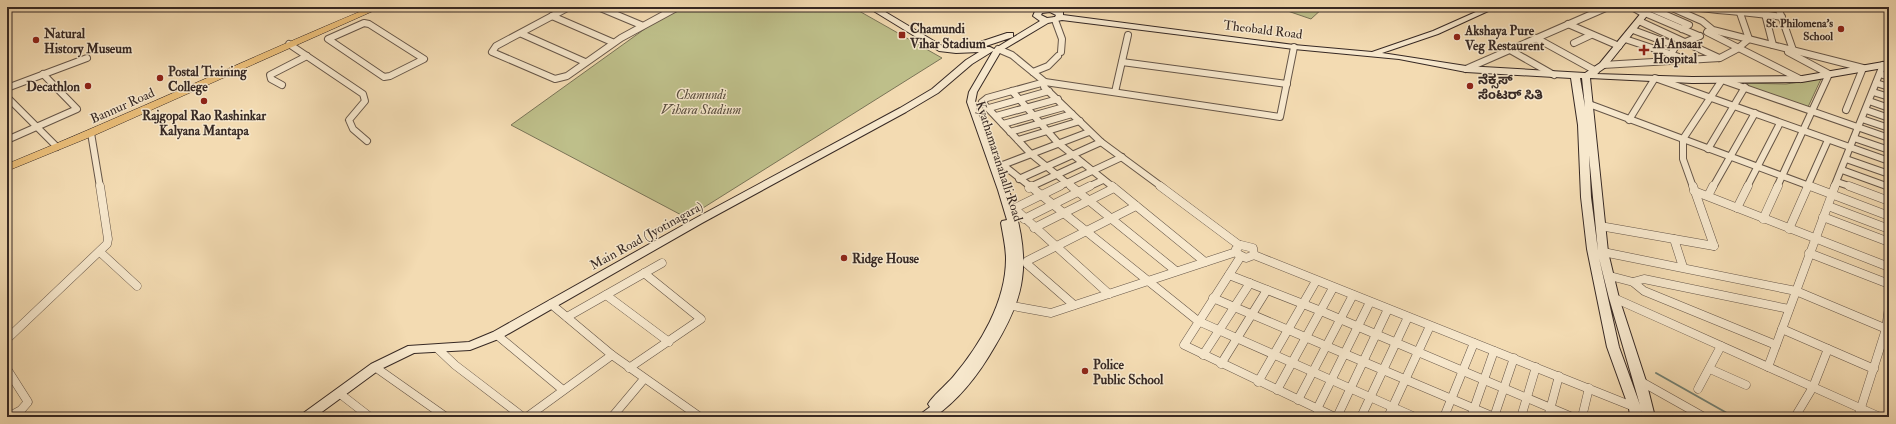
<svg xmlns="http://www.w3.org/2000/svg" width="1896" height="424" viewBox="0 0 1896 424" font-family="'IM FELL Double Pica','Noto Sans Kannada',serif">
<style>
.green{fill:#bebf8a;stroke:#7a7457}
.lines{fill:none;stroke-linecap:round;stroke-linejoin:round}
.stream{stroke:#738174;stroke-width:2}
.street-far1-casing{stroke:#665648;stroke-width:8}
.street-casing{stroke:#665648;stroke-width:9}
.secondary-casing{stroke:#372924;stroke-width:2}
.primary-casing{stroke:#372924;stroke-width:1}
.street-far1{stroke:#f7e8cd;stroke-width:6}
.street{stroke:#f7e8cd;stroke-width:8}
.secondary{fill:#f7e8cd;fill-rule:evenodd}
.primary{fill:#eabe79;fill-rule:evenodd}
.poi-dot{fill:#8f2418;stroke:#f7e8cd;stroke-width:1.5}
.labels{text-anchor:middle;stroke-width:3;stroke-linejoin:round;paint-order:stroke}
.far-poi-label{font-size:11px;font-weight:bold;fill:#372924;stroke:#f7e8cd;text-anchor:end}
.poi-label{font-size:13px;font-weight:bold;fill:#372924;stroke:#f7e8cd;text-anchor:start}
.street-label{font-size:13px;fill:#372924;stroke:#f7e8cd}
.park-label{font-size:13px;font-style:italic;fill:#594e3e;stroke:#f7e8cd}
</style>
<rect width="100%" height="100%" fill="#f3dbb2"/>
<filter id="stains"><feTurbulence type="fractalNoise" baseFrequency=".005" numOctaves="4"/><feColorMatrix values="0 0 0 0 .2 0 0 0 0 .09 0 0 0 0 .02 0 0 0 .5 -.17"/></filter>
<radialGradient id="worn" r=".72"><stop offset=".6" stop-color="#630" stop-opacity="0"/><stop offset="1" stop-color="#630" stop-opacity=".3"/></radialGradient>
<g class="green">
<path d="M684,7H852L942,58L687,218L511,125L653,23Z"/>
<path d="M1276,7H1324L1311,19Z"/>
<path d="M1821,79L1808,107L1737,83L1786,84Z"/>
</g>
<g class="lines">
<path class="stream" d="M1656,373L1734,417"/>
<defs>
<g id="street-far1">
<path d="M569,7L496,46L492,52L555,79L567,76L621,38L678,7"/>
<path d="M598,7L641,25"/>
<path d="M1632,7L1644,14"/>
<path d="M1670,7L1702,21L1713,30L1863,68L1846,110"/>
<path d="M1691,7C1722,11 1752,12 1782,17"/>
<path d="M1778,7L1793,50"/>
<path d="M1650,8L1689,25L1682,29"/>
<path d="M1645,13L1699,36"/>
<path d="M1765,14L1773,45"/>
<path d="M552,16L612,42"/>
<path d="M1055,20L1062,39L1061,52"/>
<path d="M1639,21L1719,58"/>
<path d="M364,23L369,24L424,59L390,76L384,77L328,39Z"/>
<path d="M1568,24L1619,46"/>
<path d="M1633,30L1676,46"/>
<path d="M1707,32L1800,79"/>
<path d="M522,34L585,62"/>
<path d="M1536,38L1596,71"/>
<path d="M1625,39L1688,60"/>
<path d="M1574,43L1591,35"/>
<path d="M289,44L363,94L365,101L349,120L353,129L367,141"/>
<path d="M998,49L1012,55L1045,82L1044,87L1101,142L1162,187"/>
<path d="M1510,50L1554,75"/>
<path d="M1671,54L1676,46L1700,36"/>
<path d="M1122,62L1287,84"/>
<path d="M1603,65L1720,58L1737,49L1749,39L1740,13"/>
<path d="M1466,69L1608,7"/>
<path d="M1033,72L1048,66L1058,56"/>
<path d="M1880,74L1889,77"/>
<path d="M1876,83L1889,87"/>
<path d="M282,85L271,79L270,75L307,56"/>
<path d="M7,88L87,58"/>
<path d="M1012,91L1058,143L1113,187"/>
<path d="M1115,92L1128,35"/>
<path d="M1873,92L1889,97"/>
<path d="M7,97L57,147"/>
<path d="M1869,101L1889,108"/>
<path d="M1589,104L1812,187"/>
<path d="M989,108L1049,91"/>
<path d="M1866,110L1889,118"/>
<path d="M996,116L1058,99"/>
<path d="M1862,119L1889,128"/>
<path d="M1629,120L1655,78L1889,161"/>
<path d="M1003,124L1064,107"/>
<path d="M1010,132L1072,114"/>
<path d="M91,133L100,187"/>
<path d="M1854,138L1889,150"/>
<path d="M7,140L77,109L43,74"/>
<path d="M1018,140L1080,121"/>
<path d="M1708,149L1745,87"/>
<path d="M1846,159L1889,174"/>
<path d="M1003,165L1031,187"/>
<path d="M1000,166L1089,132"/>
<path d="M1842,170L1889,187"/>
<path d="M1019,179L1101,142"/>
<path d="M1837,182L1852,187"/>
<path d="M1030,187L1082,163"/>
<path d="M1058,187L1122,157"/>
<path d="M1072,187L1031,154L982,102L987,98L1045,82L1280,117L1294,47"/>
<path d="M1088,187L1103,180"/>
<path d="M1693,187L1683,159V139L1722,80L1889,138"/>
<path d="M1713,187L1755,113"/>
<path d="M1747,187L1780,123"/>
<path d="M1777,187L1829,74L1788,52"/>
<path d="M1807,187L1828,140"/>
<path d="M1834,187L1883,65"/>
</g>
<g id="street">
<path d="M1030,186L1198,321L1415,417"/>
<path d="M1071,186L1176,271"/>
<path d="M1112,186L1205,262"/>
<path d="M1160,186L1239,245"/>
<path d="M1693,186L1714,246"/>
<path d="M1810,186L1889,216"/>
<path d="M1849,186L1889,201"/>
<path d="M1887,186L1889,187"/>
<path d="M1029,188L1032,186"/>
<path d="M1694,191L1889,267"/>
<path d="M1708,196L1713,186"/>
<path d="M1828,206L1889,229"/>
<path d="M1737,208L1748,186"/>
<path d="M1015,209L1109,294"/>
<path d="M1011,210L1060,186"/>
<path d="M1823,217L1889,242"/>
<path d="M1024,219L1090,186"/>
<path d="M1763,219L1778,186"/>
<path d="M1600,226L1714,246"/>
<path d="M1034,228L1114,188"/>
<path d="M1789,229L1808,186"/>
<path d="M1674,239L1683,267"/>
<path d="M1241,245L1253,248L1254,255L1246,258L1238,254L1236,249Z"/>
<path d="M100,252L137,286"/>
<path d="M1603,252L1796,291L1889,330"/>
<path d="M1809,253L1889,284"/>
<path d="M1254,255L1637,408"/>
<path d="M1241,256L1184,345L1335,417"/>
<path d="M1229,275L1321,311L1572,417"/>
<path d="M1610,276L1633,282"/>
<path d="M606,295L669,342"/>
<path d="M1213,298L1494,417"/>
<path d="M1614,298L1880,417"/>
<path d="M551,304L612,355L700,417"/>
<path d="M1007,305L1051,313L1236,252"/>
<path d="M1074,305L1027,264V261L1136,206"/>
<path d="M567,317L662,263"/>
<path d="M1782,329L1874,369"/>
<path d="M497,335L563,390"/>
<path d="M7,339L107,244L108,239L100,186"/>
<path d="M1776,345L1644,291L1633,282L1644,279L1789,309"/>
<path d="M438,349L455,365L523,417"/>
<path d="M1203,355L1250,283"/>
<path d="M1221,364L1267,290"/>
<path d="M375,367L446,417"/>
<path d="M1768,367L1835,186"/>
<path d="M629,368L701,319L644,273"/>
<path d="M7,369L28,402L21,410L8,417"/>
<path d="M1710,369L1746,385"/>
<path d="M1640,381L1704,417"/>
<path d="M1258,382L1316,281"/>
<path d="M1698,389L1721,346"/>
<path d="M1277,390L1333,288"/>
<path d="M339,393L370,417"/>
<path d="M1298,400L1353,295"/>
<path d="M1317,409L1370,302"/>
<path d="M527,417L612,355"/>
<path d="M612,417L644,379"/>
<path d="M838,417H863"/>
<path d="M1337,417L1388,309"/>
<path d="M1361,417L1408,317"/>
<path d="M1388,417L1430,326"/>
<path d="M1444,417L1474,343"/>
<path d="M1471,417L1494,351"/>
<path d="M1494,417L1514,358"/>
<path d="M1521,417L1536,367"/>
<path d="M1548,417L1559,376"/>
<path d="M1582,417L1589,388"/>
<path d="M1795,417L1813,387L1828,349"/>
<path d="M1858,417L1886,329L1889,307"/>
</g>
<path id="secondary" d="M867,7H877L944,47L956,49L974,47V44L1007,33H1013V37L983,47H990L994,49L1040,21L1033,16L1036,9L1052,7L1063,12V15L1294,45L1372,52L1433,31L1487,7H1497L1438,34L1382,53L1466,66L1585,73L1600,63L1646,7H1654L1606,67L1596,74L1692,77L1802,76L1889,61V67L1802,82L1692,83L1590,78L1608,252L1619,298L1646,381L1655,417H1643L1641,411L1642,417H1630L1629,408L1607,347L1587,249L1581,197L1578,125L1571,78L1466,72L1399,59L1294,49L1062,20L1048,23L1001,51L977,92L975,102L977,111C997,161 1030,225 1022,279C1019,303 1007,326 995,346C979,374 960,399 934,417L920,416L922,413L930,407L928,404L930,401C937,392 946,385 953,377C980,345 1006,302 1006,259C1006,247 1003,235 1001,223L1002,221L1007,220L998,190L967,102L969,92L993,51L972,64L938,93L906,112L702,223L501,338L470,350L414,353L379,370L315,417H300L302,414L371,364L408,346L469,342L493,332L694,219L900,108L932,89L966,60L979,52L956,53L939,51ZM1050,12L1056,15L1055,17L1047,18L1041,15L1042,13ZM1580,78H1582L1585,107ZM1589,155L1598,251L1591,197ZM1599,258L1609,298L1640,405L1619,347Z"/>
<g id="primary">
<path d="M371,7H382L95,135L7,171V164C129,114 249,58 371,7Z"/>
<path d="M1880,7H1889V11L1881,9Z"/>
</g>
</defs>
<use href="#street-far1" class="street-far1-casing"/>
<use href="#street" class="street-casing"/>
<use href="#secondary" class="secondary-casing"/>
<use href="#primary" class="primary-casing"/>
<use href="#street-far1" class="street-far1"/>
<use href="#street" class="street"/>
<use href="#secondary" class="secondary"/>
<use href="#primary" class="primary"/>
</g>
<g class="poi-dot">
<circle cx="1841" cy="29" r="4"/>
<rect x="898" y="31" width="8" height="8" rx="2"/>
<circle cx="1457" cy="37" r="4"/>
<circle cx="36" cy="40" r="4"/>
<path d="M1642 44h4v4h4v4h-4v4h-4v-4h-4v-4h4z"/>
<circle cx="160" cy="78" r="4"/>
<circle cx="88" cy="86" r="4"/>
<circle cx="1470" cy="86" r="4"/>
<circle cx="204" cy="101" r="4"/>
<circle cx="844" cy="258" r="4"/>
<circle cx="1085" cy="371" r="4"/>
</g>
<g class="labels">
<g class="far-poi-label">
<text x="1833" y="27">St. Philomena's<tspan x="1833" dy="13">School</tspan></text>
</g>
<g class="poi-label">
<text x="910" y="33">Chamundi<tspan x="910" dy="15">Vihar Stadium</tspan></text>
<text x="1465" y="35">Akshaya Pure<tspan x="1465" dy="15">Veg Restaurent</tspan></text>
<text x="44" y="38">Natural<tspan x="44" dy="15">History Museum</tspan></text>
<text x="1653" y="48">Al Ansaar<tspan x="1653" dy="15">Hospital</tspan></text>
<text x="168" y="76">Postal Training<tspan x="168" dy="15">College</tspan></text>
<text x="1478" y="84">ನೆಕ್ಸಸ್<tspan x="1478" dy="15">ಸೆಂಟರ್ ಸಿತಿ</tspan></text>
<text x="80" y="91" text-anchor="end">Decathlon</text>
<text x="204" y="120" text-anchor="middle">Rajgopal Rao Rashinkar<tspan x="204" dy="15">Kalyana Mantapa</tspan></text>
<text x="852" y="263">Ridge House</text>
<text x="1093" y="369">Police<tspan x="1093" dy="15">Public School</tspan></text>
</g>
<g class="street-label">
<text transform="translate(1263 29) rotate(7)" y="5">Theobald Road</text>
<text transform="translate(122 105) rotate(-24)" y="5">Bannur Road</text>
<text transform="translate(1000 161) rotate(72)" y="5">Kyathamaranahalli Road</text>
<text transform="translate(646 235) rotate(-29)" y="5">Main Road (Jyotinagara)</text>
</g>
<g class="park-label">
<text x="701" y="99">Chamundi<tspan x="701" dy="15">Vihara Stadium</tspan></text>
</g>
</g>
<rect width="1896" height="424" fill="none" stroke="#f3dbb2" stroke-width="24"/>
<rect x="8" y="8" width="1880" height="408" fill="none" stroke="#372924" stroke-width="2"/>
<rect x="12" y="12" width="1872" height="400" fill="none" stroke="#372924"/>
<rect width="100%" height="100%" filter="url(#stains)"/>
<rect width="100%" height="100%" fill="url(#worn)"/>
</svg>
